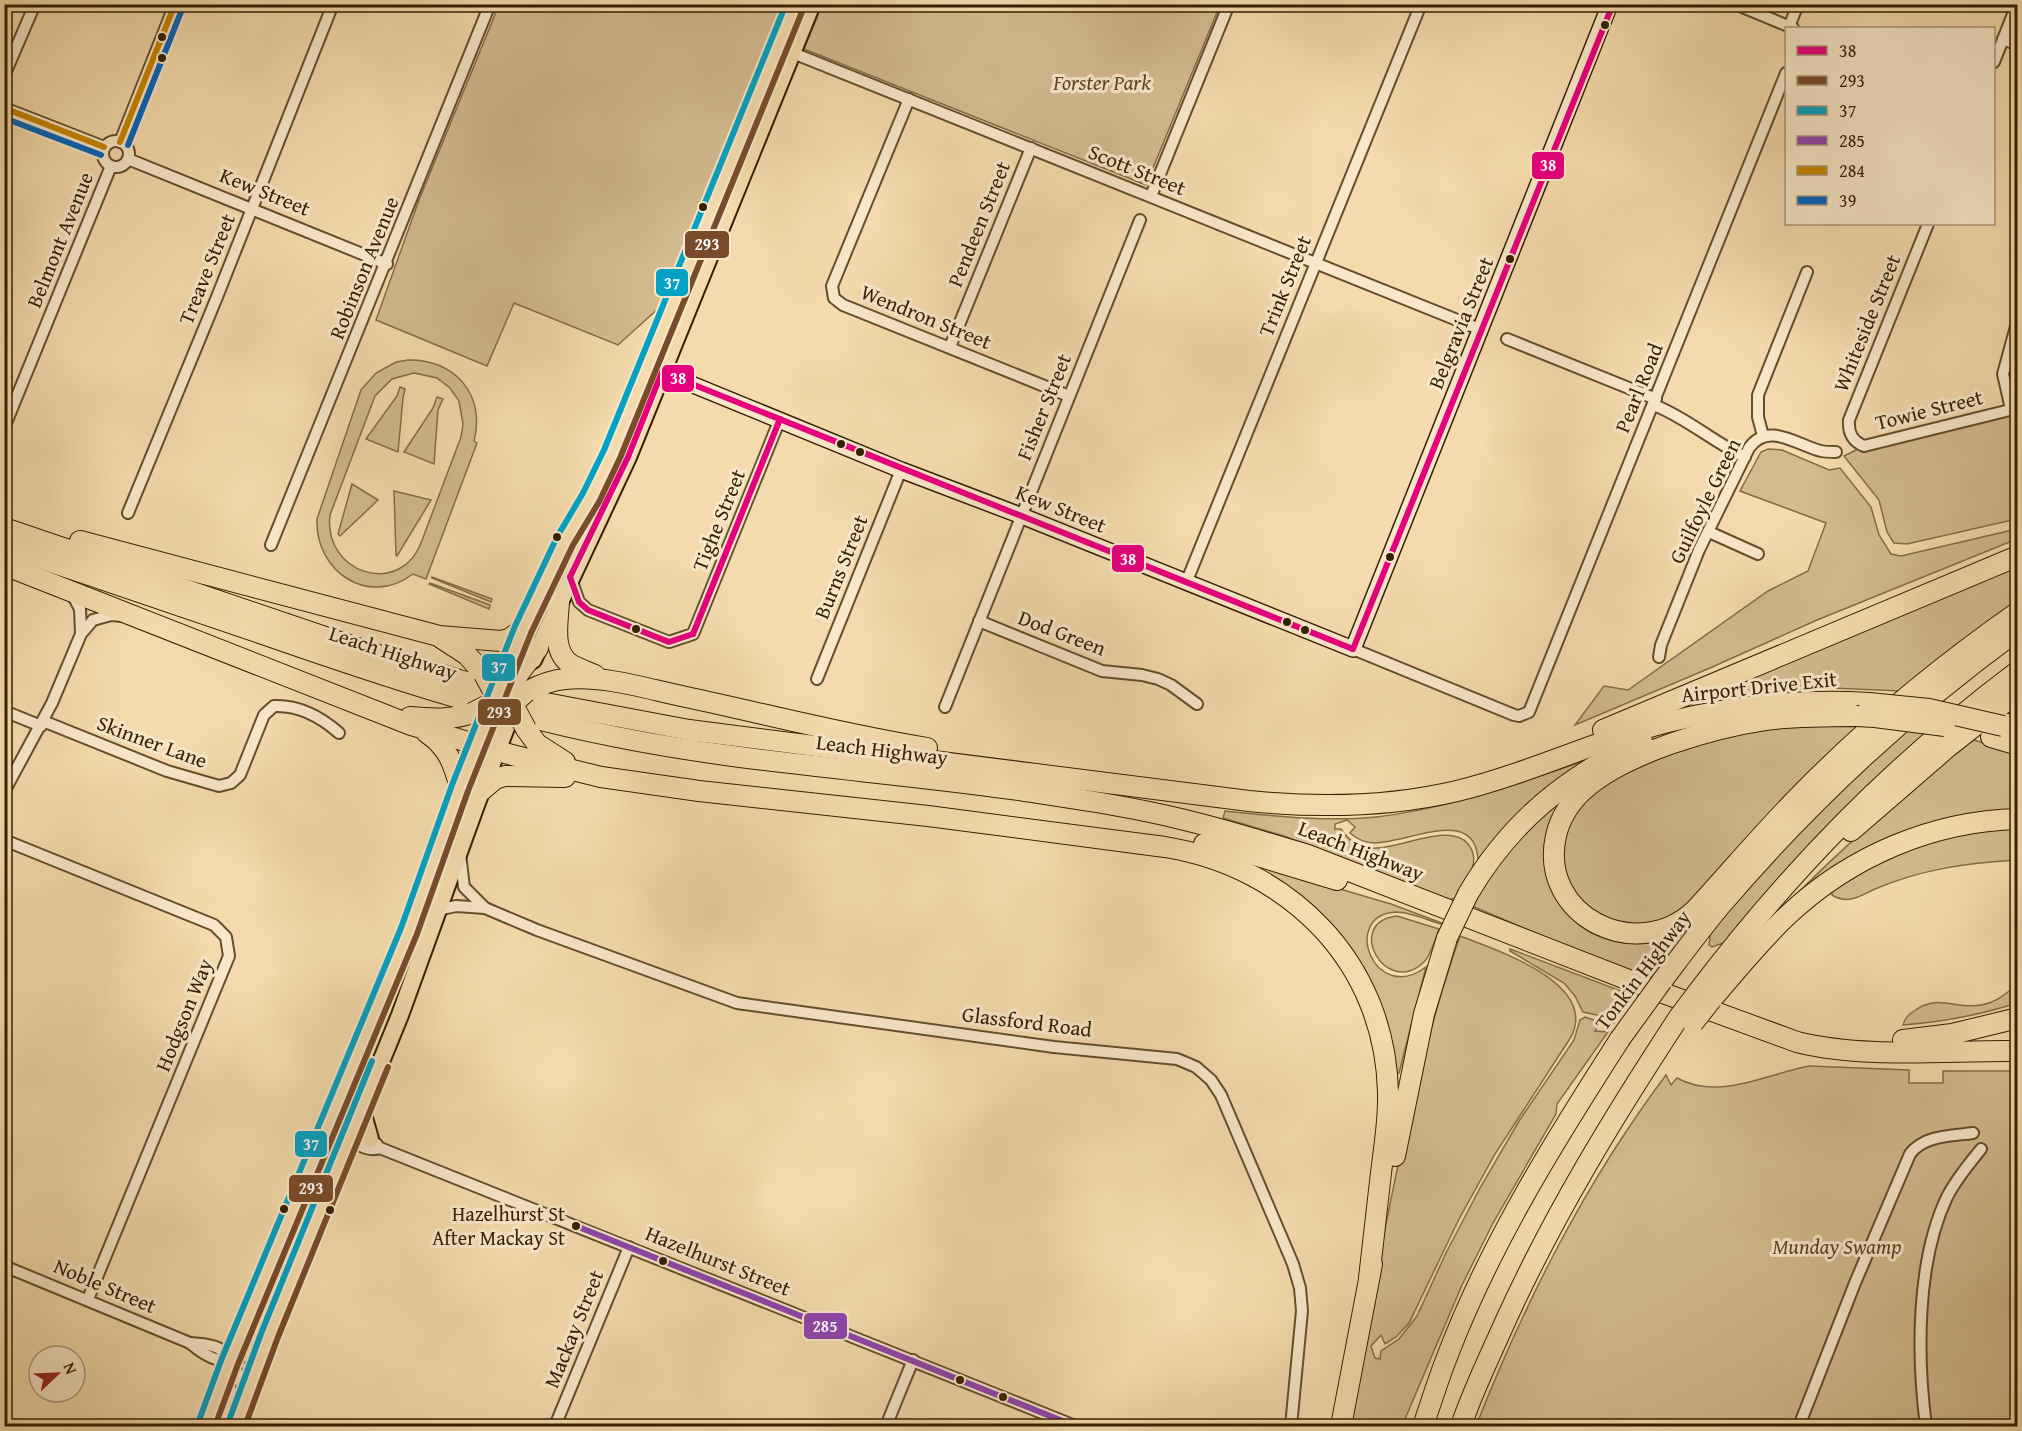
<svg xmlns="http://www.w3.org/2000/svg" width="2022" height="1431" viewBox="0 0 2022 1431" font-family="'Gentium Book Plus',serif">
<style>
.green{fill:#d3ba8f;stroke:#846c48;stroke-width:1.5;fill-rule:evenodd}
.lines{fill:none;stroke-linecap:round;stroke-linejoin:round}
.street-casing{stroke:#644e2c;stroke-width:14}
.secondary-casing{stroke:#341f01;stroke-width:18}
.primary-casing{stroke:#341f01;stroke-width:20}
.highway-casing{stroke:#341f01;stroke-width:22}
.street{stroke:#f8e7c9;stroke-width:10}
.secondary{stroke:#f8e7c9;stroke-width:15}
.primary{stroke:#f4daac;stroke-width:16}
.highway{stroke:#f4daac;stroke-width:20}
.highway-bridge-casing{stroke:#341f01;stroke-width:22;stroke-linecap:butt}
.highway-bridge{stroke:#f4daac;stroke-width:20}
.bus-1-casing{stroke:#f8e7c9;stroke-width:10}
.bus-2-casing{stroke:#f8e7c9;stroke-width:10}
.bus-3-casing{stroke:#f8e7c9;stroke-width:10}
.bus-4-casing{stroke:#f8e7c9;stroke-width:10}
.bus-5-casing{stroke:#f8e7c9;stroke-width:10}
.bus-6-casing{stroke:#f8e7c9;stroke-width:10}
.bus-1{stroke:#e5007d;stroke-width:6}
.bus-2{stroke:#7a4b2a;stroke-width:6}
.bus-3{stroke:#03a2c4;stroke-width:6}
.bus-4{stroke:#8e44ad;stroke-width:6}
.bus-5{stroke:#c68400;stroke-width:6}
.bus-6{stroke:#0065bd;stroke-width:6}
.bus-dot{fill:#341f01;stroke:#f8e7c9;stroke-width:2}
.labels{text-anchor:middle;stroke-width:6;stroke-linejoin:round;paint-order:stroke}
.bus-label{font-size:20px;fill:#341f01;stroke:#f8e7c9;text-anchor:end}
.park-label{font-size:21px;font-style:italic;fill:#5c4624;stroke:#f8e7c9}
.street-label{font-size:21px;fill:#341f01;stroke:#f8e7c9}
.line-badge{stroke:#f8e7c9;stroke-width:2}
.badge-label{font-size:16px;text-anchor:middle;font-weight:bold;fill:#fff}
</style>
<rect width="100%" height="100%" fill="#f4daac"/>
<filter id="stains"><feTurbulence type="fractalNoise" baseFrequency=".00333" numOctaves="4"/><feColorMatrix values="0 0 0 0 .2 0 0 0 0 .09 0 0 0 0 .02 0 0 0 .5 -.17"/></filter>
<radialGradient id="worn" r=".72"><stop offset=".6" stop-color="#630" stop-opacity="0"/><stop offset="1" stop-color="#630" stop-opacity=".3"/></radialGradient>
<g class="green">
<path d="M499,5H785L661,306L618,345L514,303L487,366L376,320L419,200Z"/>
<path d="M822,5V4L1220,5L1146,185L804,49Z"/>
<path d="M408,360C455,359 486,395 474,441L477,443L426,579L413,574C368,608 315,571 317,519L361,390L376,373L396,362ZM414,373L437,378L450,388L459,401L463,424L461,437L421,543C399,598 323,573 330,515L375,396L392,379Z"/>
<path d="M400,387L405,389L403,398L398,452L366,439L397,396Z"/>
<path d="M437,397L443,399L438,410L434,464L404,452L433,408Z"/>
<path d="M2017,408V519L1907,544L1894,543L1887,532L1879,500L1844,456L1864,446Z"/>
<path d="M1768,449L1782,450L1829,470L1840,468L1871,507L1879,535L1891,554L1901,556L2017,529V539L1817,620L1710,668L1575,725L1604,686L1628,690L1768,591L1808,571L1826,523L1740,491L1761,452Z"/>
<path d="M352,484L378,500L340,536L338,534Z"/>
<path d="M394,491L431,500L397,556L396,555Z"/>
<path d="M2017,565V602L1986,624L1902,691L1830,688L1789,690L1714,699L1710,692Z"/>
<path d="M432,577L492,599L491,602L432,578Z"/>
<path d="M430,583L490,605L489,609L429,584Z"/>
<path d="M1865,724L1702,892L1668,923L1615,927L1578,904L1559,864L1567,818L1594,792L1613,779L1677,751L1745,732L1780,727Z"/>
<path d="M1906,727L1932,731L1825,831L1762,898L1726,942L1712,947L1709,945L1711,930L1781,848Z"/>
<path d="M1968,738L2017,754V814L1961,819L1784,907C1842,847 1906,794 1968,738Z"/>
<path d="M1592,758L1478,867C1481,802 1409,843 1375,843C1365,843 1357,839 1350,833L1355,827L1347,820L1335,824V829H1341C1347,839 1358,847 1371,848C1397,851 1449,821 1468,844C1483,862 1465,883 1455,898L1450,900L1284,836L1223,818L1225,811C1274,816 1326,822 1376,817C1451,808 1521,783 1592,758Z"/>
<path d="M1569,793C1559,812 1546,832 1545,853C1545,867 1552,879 1559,891C1563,899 1566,908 1571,916C1589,940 1632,949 1660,940C1671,937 1679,930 1688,924L1691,927L1649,981L1472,906L1500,861L1518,838Z"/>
<path d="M2017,827V860C1967,863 1922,869 1875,889C1860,896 1848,905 1832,895L1833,886L1913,846L1975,830Z"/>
<path d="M1251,863L1391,904L1442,923L1441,924C1427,920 1410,912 1396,912C1340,915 1374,1006 1426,967L1399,1073L1392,1071L1368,989L1249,867Z"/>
<path d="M1397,916L1439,929C1435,939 1432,954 1424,962C1386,999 1343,922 1397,916Z"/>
<path d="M1460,936C1496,950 1599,983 1571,1037L1495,1154L1459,1219L1409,1323L1396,1337L1385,1344L1381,1335L1371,1346L1375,1358L1380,1359L1381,1351L1399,1339L1417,1316L1446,1253L1480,1188L1519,1121L1574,1040L1580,1020L1585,1017L1600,1022L1595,1031L1608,1032L1557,1104L1556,1114L1493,1223L1462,1285L1402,1426H1346C1380,1262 1405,1094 1460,936Z"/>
<path d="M1510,949L1634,996L1612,1025L1597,1015L1583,1012L1575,996L1564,983L1510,951Z"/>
<path d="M2017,985V1003C1980,1015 1942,1022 1903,1025C1905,1018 1908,1015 1914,1011C1938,993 1956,1010 1981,1005C1996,1003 2005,994 2017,985Z"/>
<path d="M1809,1066L1909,1070V1083H1943V1071H2017V1426H1476C1526,1300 1585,1183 1666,1075L1671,1085L1677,1078C1719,1101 1766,1074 1809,1066Z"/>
</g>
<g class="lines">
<defs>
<g id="street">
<path d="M1735,4L1793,28"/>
<path d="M1789,27L1798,4"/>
<path d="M2003,39L2018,45"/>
<path d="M788,51L1482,330"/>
<path d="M1994,62L2017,4"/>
<path d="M4,76L35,4"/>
<path d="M909,99L832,286L834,298L843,305L1069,396"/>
<path d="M4,108L104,147"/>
<circle cx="116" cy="154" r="13"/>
<path d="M120,142L175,4"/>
<path d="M128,159L387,264"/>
<path d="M1151,196L1229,4"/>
<path d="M1928,224L1849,420C1848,433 1852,441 1864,446L2018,408"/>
<path d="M1507,339L1656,399"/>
<path d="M950,347L1031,148"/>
<path d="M1654,405C1687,418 1713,442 1745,457"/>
<path d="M2011,409L2003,374L2018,319"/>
<path d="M4,428L111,166"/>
<path d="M1763,436L1758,417V395L1807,272"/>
<path d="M128,513L217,297L333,4"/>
<path d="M1709,532L1758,554"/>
<path d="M271,545L490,4"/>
<path d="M571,579L579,602L588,610L669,642L693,634L780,419"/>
<path d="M1186,583L1421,4"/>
<path d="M72,594L80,609L81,633"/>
<path d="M979,621L1102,671L1142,675L1158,679L1171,685L1197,704"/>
<path d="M1353,649L1514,715L1519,716L1529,712L1786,73"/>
<path d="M1659,657L1661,645L1699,550L1749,448C1768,421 1797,445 1821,451C1826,452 1831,452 1836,452"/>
<path d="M817,679L901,470"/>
<path d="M945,707L1140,220"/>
<path d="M4,711L41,726"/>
<path d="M43,721L167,771L219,786L231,783L240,775L264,715L274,706C299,705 321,717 339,733"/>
<path d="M4,792L52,703L81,634L93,620L111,615L122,616"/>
<path d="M4,840L214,925L226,937L229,956L88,1299"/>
<path d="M460,854L464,887L485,908"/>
<path d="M437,910L456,906L485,908L537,930L737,1003L1054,1047L1177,1059L1196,1067L1211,1080L1221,1095L1293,1264L1300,1288L1302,1311L1291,1426"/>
<path d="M339,1108C335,1128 359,1155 380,1148"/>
<path d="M317,1155C323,1150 329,1142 336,1139C351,1133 371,1135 380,1148L1075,1426"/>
<path d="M4,1266L190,1343C199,1344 210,1344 218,1348C235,1359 241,1380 245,1398"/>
<path d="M190,1343C220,1369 237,1366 266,1340"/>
<path d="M555,1426L629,1247"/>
<path d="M886,1426L913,1360"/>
<path d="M1799,1426L1855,1283L1910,1154C1924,1135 1952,1136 1973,1133"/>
<path d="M1926,1426C1917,1357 1916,1262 1947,1197C1956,1179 1969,1164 1981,1149"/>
</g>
<path id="secondary" d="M652,368L901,470L1022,516L1353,649L1610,4"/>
<g id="primary">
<path d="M518,641L565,541L591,497L612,454L649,367L707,218L796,4"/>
<path d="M533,660L628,457L812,4"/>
<path d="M362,1111L370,1139"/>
<path d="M206,1426L230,1361L313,1159L409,931L460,788L487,717"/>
<path d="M236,1426L270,1334L400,1015L476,805L509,720"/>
</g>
<g id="highway">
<path d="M4,528L369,652L459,680L535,701L689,730L1249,801C1318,808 1389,807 1457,791C1519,776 1578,749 1639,730C1712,708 1793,698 1869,703"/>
<path d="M80,541L439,636L501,641L509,639L523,629"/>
<path d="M4,546C90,575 175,604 260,633C378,674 494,713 617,737C751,764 889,771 1025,791C1078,799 1132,807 1185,820C1226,830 1267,843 1308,855L1644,986L1797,1042C1864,1059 1948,1050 2018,1051"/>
<path d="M4,565L411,725L512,755L601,777L699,791L928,816L1165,847C1289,867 1385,962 1388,1092C1389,1119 1384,1147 1381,1173C1377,1208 1373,1243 1369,1278"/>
<path d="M559,602C558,622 551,653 572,665C579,669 588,672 595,675"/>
<path d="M441,638L467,655L484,674"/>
<path d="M511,684L538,648"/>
<path d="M511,686V674L519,640"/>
<path d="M526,692C539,685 551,680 565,679C605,675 647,689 686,697C766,714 845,735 927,748"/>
<path d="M1856,716C1826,716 1795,716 1765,720C1712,728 1629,752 1587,787C1572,799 1560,817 1556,836C1538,916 1637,965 1695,910C1731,871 1765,830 1803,792C1869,725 1941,666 2018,612"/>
<path d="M410,717C431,719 452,720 472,713"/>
<path d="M2007,724L2018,725"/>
<path d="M526,729L537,744L565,762"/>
<path d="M1603,730L2018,556"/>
<path d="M427,733C448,747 454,765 460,788"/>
<path d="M1991,737L2018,745"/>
<path d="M474,754L504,713"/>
<path d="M482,790L495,779L505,776L565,777"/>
<path d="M1851,831L1948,747L2018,692"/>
<path d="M1204,844L1251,854L1337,880"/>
<path d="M1468,894C1510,822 1567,776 1642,741"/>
<path d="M1662,981C1681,956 1700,930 1721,905C1809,802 1908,710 2018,630"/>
<path d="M1697,993C1792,868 1892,766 2018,671"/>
<path d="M1712,999C1737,970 1761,940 1789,914C1851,856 1933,821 2018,819"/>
<path d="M1903,1040L1952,1034L2018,1018"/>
<path d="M1395,1156L1424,1014L1447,938"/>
<path d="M1341,1426L1372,1264"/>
<path d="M1423,1426C1431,1403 1438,1380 1447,1357C1490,1244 1555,1140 1620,1039"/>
<path d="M1461,1426C1473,1390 1490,1356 1505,1322C1554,1214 1614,1116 1679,1017"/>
</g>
</defs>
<use href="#street" class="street-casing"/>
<use href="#secondary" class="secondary-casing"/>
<use href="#primary" class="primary-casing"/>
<use href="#highway" class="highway-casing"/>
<use href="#street" class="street"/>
<use href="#secondary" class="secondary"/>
<use href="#primary" class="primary"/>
<use href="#highway" class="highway"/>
<defs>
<g id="highway-bridge">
<path d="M484,674L493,691"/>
<path d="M500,696L511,684"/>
<path d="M517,700L526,692"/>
<path d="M1869,703L1929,709L2003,726"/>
<path d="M496,704L499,719"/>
<path d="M516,710L526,729"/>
<path d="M472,713L490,704"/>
<path d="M1856,716L1875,717L1945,726"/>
<path d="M1447,938L1468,894"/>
<path d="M1679,1017L1697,993"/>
<path d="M1693,1023L1712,999"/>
<path d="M1620,1039L1662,981"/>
</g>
</defs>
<use href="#highway-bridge" class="highway-bridge-casing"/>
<use href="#highway-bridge" class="highway-bridge"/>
<defs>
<g id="bus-1">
<path d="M570,577L628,457L662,372C892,466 1123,556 1353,649"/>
<path d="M570,577L579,602L588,610L669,642L693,634"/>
<path d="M693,634L780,419"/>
<path d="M1353,649L1613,4"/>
</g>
<g id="bus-2">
<path d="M215,1426L238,1364L417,934L468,791L531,633L573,545L599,502L620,458L804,7"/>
<path d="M245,1426L278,1337L388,1067"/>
</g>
<g id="bus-3">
<path d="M198,1423L222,1358L401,928L452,785L515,626L557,537L583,493L604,450L786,4"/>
<path d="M228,1423L262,1331L372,1061"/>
</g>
<path id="bus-4" d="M576,1226L1075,1426"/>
<g id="bus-5">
<path d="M4,108L104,147"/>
<path d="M120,142L175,4"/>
</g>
<g id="bus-6">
<path d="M4,118L101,155"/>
<path d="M128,145L183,7"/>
</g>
</defs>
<use href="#bus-1" class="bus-1-casing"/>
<use href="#bus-2" class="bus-2-casing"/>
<use href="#bus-3" class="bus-3-casing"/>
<use href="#bus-4" class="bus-4-casing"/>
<use href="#bus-5" class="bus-5-casing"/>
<use href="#bus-6" class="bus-6-casing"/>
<use href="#bus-1" class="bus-1"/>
<use href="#bus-2" class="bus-2"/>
<use href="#bus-3" class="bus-3"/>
<use href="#bus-4" class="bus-4"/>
<use href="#bus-5" class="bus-5"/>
<use href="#bus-6" class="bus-6"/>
</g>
<g class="bus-dot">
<circle cx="1605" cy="25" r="5"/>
<circle cx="162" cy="37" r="5"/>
<circle cx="162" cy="58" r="5"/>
<circle cx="703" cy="207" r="5"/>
<circle cx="1510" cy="259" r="5"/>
<circle cx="841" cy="444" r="5"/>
<circle cx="860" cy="452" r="5"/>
<circle cx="557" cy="537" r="5"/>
<circle cx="1390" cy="557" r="5"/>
<circle cx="1287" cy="622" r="5"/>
<circle cx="636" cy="629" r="5"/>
<circle cx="1305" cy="630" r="5"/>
<circle cx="284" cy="1209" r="5"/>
<circle cx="330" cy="1210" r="5"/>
<circle cx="576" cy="1226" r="5"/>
<circle cx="663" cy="1261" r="5"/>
<circle cx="960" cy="1380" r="5"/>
<circle cx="1003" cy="1397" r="5"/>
</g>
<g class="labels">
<g class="bus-label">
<text x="565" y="1221">Hazelhurst St<tspan x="565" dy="24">After Mackay St</tspan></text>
</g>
<g class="park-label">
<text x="1102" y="90">Forster Park</text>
<text x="1837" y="1254">Munday Swamp</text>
</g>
<g class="street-label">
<text transform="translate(1137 170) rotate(22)" y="7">Scott Street</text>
<text transform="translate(265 192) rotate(22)" y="7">Kew Street</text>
<text transform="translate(979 224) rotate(-68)" y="7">Pendeen Street</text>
<text transform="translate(60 240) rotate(-68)" y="7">Belmont Avenue</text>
<text transform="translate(364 268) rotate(-68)" y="7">Robinson Avenue</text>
<text transform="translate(207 269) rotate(-68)" y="7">Treave Street</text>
<text transform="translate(1285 286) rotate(-68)" y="7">Trink Street</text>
<text transform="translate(926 317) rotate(22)" y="7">Wendron Street</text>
<text transform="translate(1461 323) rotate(-68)" y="7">Belgravia Street</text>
<text transform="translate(1867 323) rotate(-68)" y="7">Whiteside Street</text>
<text transform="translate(1639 388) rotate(-68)" y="7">Pearl Road</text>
<text transform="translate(1044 407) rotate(-68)" y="7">Fisher Street</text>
<text transform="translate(1929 410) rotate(-14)" y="7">Towie Street</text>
<text transform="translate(1705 501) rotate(-64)" y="7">Guilfoyle Green</text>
<text transform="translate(1061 509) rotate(22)" y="7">Kew Street</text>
<text transform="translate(719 520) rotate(-68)" y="7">Tighe Street</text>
<text transform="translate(841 567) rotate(-68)" y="7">Burns Street</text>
<text transform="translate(1062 633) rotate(21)" y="7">Dod Green</text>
<text transform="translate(393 653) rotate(18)" y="7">Leach Highway</text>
<text transform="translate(1759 687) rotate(-6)" y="7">Airport Drive Exit</text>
<text transform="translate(152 742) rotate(20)" y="7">Skinner Lane</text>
<text transform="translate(882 750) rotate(7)" y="7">Leach Highway</text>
<text transform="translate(1361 851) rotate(21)" y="7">Leach Highway</text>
<text transform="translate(1643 970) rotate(-53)" y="7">Tonkin Highway</text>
<text transform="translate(184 1015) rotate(-68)" y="7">Hodgson Way</text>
<text transform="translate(1027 1022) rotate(7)" y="7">Glassford Road</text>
<text transform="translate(718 1261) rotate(22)" y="7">Hazelhurst Street</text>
<text transform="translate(105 1286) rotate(23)" y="7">Noble Street</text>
<text transform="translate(574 1329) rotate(-68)" y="7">Mackay Street</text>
</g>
</g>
<g class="line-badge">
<rect x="1531" y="151" width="34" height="29" rx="6" fill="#e5007d"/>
<rect x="684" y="230" width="46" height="29" rx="6" fill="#7a4b2a"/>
<rect x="655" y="268" width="34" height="29" rx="6" fill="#03a2c4"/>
<rect x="661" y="364" width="34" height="29" rx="6" fill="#e5007d"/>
<rect x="1111" y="544" width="34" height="29" rx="6" fill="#e5007d"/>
<rect x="481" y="653" width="35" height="29" rx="6" fill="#03a2c4"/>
<rect x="477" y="698" width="45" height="28" rx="6" fill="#7a4b2a"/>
<rect x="294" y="1130" width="34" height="28" rx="6" fill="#03a2c4"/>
<rect x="288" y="1174" width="46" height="29" rx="6" fill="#7a4b2a"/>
<rect x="803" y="1312" width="45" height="28" rx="6" fill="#8e44ad"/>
</g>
<g class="badge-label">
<text x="1548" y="171">38</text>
<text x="707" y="250">293</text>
<text x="672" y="289">37</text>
<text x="678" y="384">38</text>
<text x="1128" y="565">38</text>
<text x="499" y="673">37</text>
<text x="499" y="718">293</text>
<text x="311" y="1150">37</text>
<text x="311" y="1194">293</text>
<text x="825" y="1332">285</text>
</g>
<rect width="2022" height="1431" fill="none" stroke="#f4daac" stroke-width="24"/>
<rect x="6" y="6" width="2010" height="1419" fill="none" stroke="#341f01" stroke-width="3"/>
<rect x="12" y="12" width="1998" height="1407" fill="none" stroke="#341f01" stroke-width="1.5"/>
<rect x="1785" y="27" width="210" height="198" fill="#f8e7c9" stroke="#aa9779" stroke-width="1.5"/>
<rect x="1797" y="46" width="30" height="9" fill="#e5007d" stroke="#aa9779" stroke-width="1.5"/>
<text x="1839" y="57" font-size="18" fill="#341f01">38</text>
<rect x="1797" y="76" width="30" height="9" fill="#7a4b2a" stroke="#aa9779" stroke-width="1.5"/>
<text x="1839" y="87" font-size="18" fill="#341f01">293</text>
<rect x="1797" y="106" width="30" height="9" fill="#03a2c4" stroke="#aa9779" stroke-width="1.5"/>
<text x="1839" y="117" font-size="18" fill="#341f01">37</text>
<rect x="1797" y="136" width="30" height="9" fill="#8e44ad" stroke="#aa9779" stroke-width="1.5"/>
<text x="1839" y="147" font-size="18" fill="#341f01">285</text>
<rect x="1797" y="166" width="30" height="9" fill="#c68400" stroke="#aa9779" stroke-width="1.5"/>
<text x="1839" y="177" font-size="18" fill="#341f01">284</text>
<rect x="1797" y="196" width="30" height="9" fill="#0065bd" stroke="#aa9779" stroke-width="1.5"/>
<text x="1839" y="207" font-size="18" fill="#341f01">39</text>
<g transform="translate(57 1374) rotate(67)"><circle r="28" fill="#f8e7c9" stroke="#aa9779" stroke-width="1.5"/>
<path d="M0-4.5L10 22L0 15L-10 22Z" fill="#8f2418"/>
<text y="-9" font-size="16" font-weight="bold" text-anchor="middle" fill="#341f01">N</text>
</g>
<rect width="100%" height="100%" filter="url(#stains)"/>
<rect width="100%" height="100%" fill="url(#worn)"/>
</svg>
